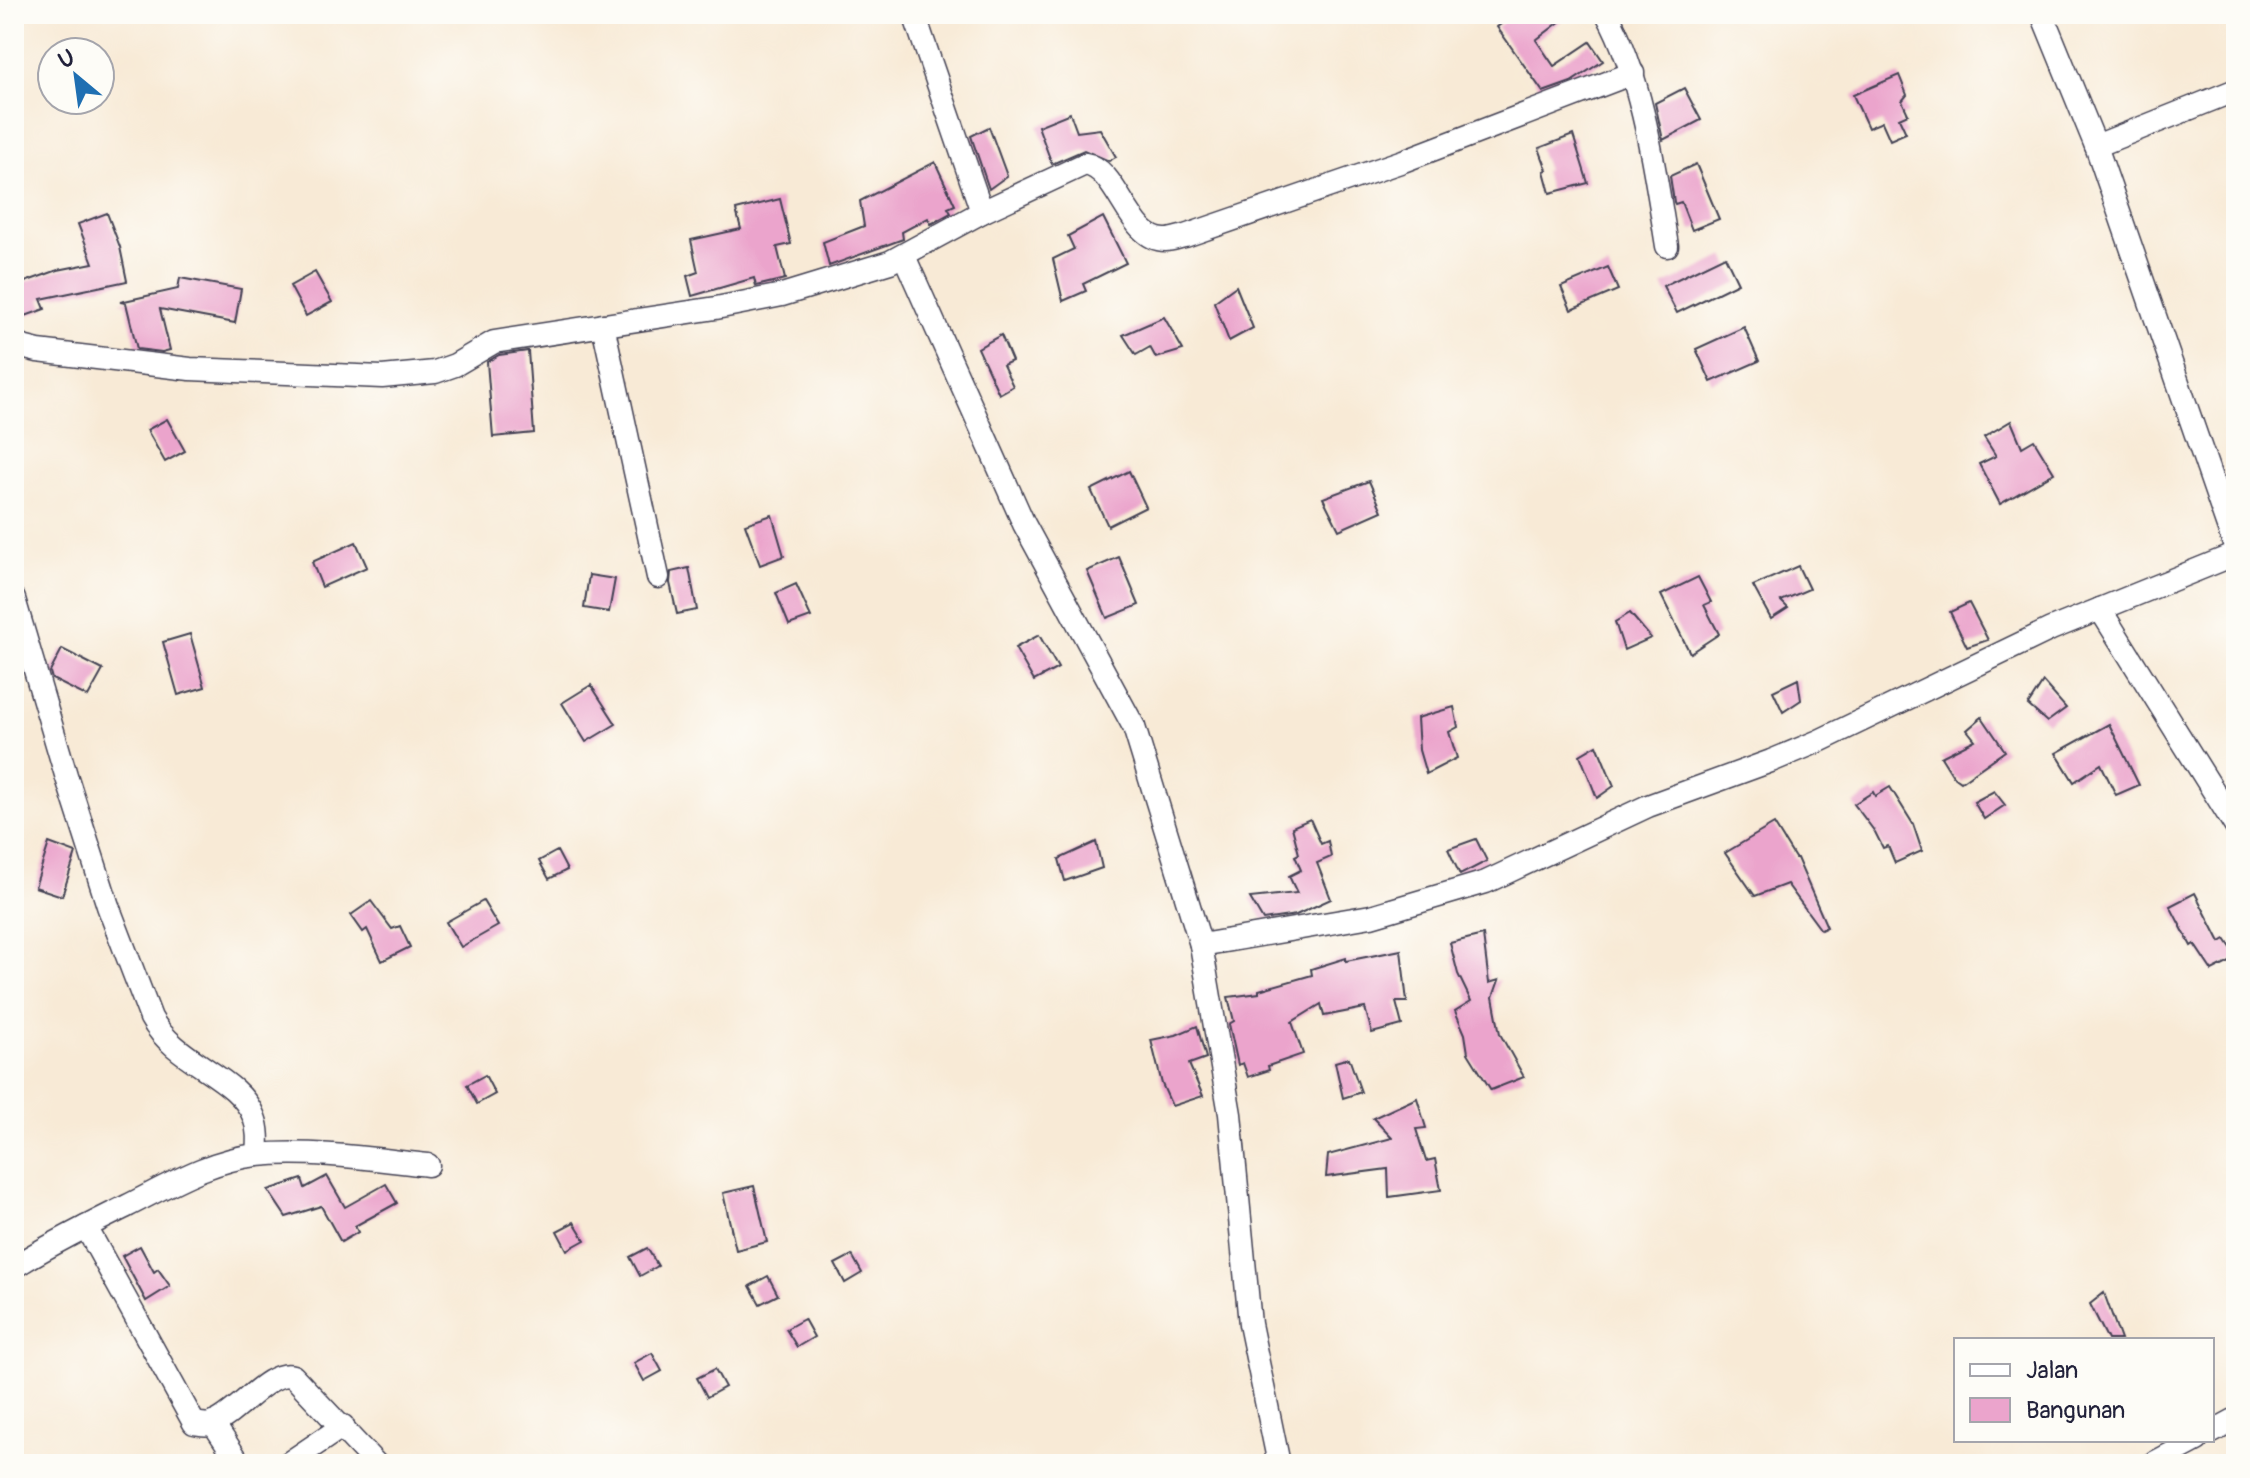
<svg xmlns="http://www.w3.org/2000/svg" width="2250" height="1478" viewBox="0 0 2250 1478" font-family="Pangolin,sans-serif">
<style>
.building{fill:#eba4cc}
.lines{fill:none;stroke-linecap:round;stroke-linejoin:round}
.minor-casing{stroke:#424052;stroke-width:25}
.minor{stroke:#fff;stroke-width:22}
</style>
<rect width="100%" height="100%" fill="#fdfcf7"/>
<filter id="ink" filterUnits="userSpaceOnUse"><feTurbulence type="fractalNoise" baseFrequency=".0125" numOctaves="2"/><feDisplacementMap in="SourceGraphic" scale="16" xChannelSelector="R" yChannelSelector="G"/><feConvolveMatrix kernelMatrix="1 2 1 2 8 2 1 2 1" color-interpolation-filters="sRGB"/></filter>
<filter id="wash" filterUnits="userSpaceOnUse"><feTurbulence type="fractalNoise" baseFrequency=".006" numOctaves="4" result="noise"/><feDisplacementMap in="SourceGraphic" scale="32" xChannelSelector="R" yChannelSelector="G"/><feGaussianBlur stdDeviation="1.8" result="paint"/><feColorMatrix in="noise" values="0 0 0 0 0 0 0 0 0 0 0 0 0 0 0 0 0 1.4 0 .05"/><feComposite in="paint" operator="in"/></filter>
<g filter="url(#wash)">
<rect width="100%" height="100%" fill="#f8ead6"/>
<g id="blocks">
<g class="building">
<path d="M1515,14H1570L1536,40L1554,66L1590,42L1603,61L1571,82L1543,92L1497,27Z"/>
<path d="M1899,75L1907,95L1902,101L1908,114L1899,118L1906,133L1890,140L1882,122L1868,128L1853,95Z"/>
<path d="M1684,88L1701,120L1663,140L1655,103Z"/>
<path d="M1070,113L1077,132L1100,129L1116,157L1109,161L1084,150L1052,164L1038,126Z"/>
<path d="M989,127L1007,176L989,189L971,136Z"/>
<path d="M1573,135L1588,183L1550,193L1544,171L1547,170L1539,148Z"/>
<path d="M935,162L955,205L948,208L951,213L931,224L928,218L902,232L903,239L829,266L823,242L864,226L860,201Z"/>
<path d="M1696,164L1719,219L1692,230L1681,202L1675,204L1674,202L1670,176Z"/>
<path d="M780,199L791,244L777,247L785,279L756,286L754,278L692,296L687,276L698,272L691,240L741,229L736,210Z"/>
<path d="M107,213L120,247L127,281L41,299L45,309L14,320V286L58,270L93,263L78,224Z"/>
<path d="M1103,217L1126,263L1083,284L1086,291L1063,301L1053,259L1074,249L1068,236Z"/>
<path d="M1725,256L1738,283L1677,313L1663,286Z"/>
<path d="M1608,267L1618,290L1571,310L1561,287Z"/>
<path d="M315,272L332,302L306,316L290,286Z"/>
<path d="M180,278L241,289L235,323L160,309L170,350L162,352L137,349L126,303L120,302L178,289Z"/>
<path d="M1236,286L1253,328L1229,341L1214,302Z"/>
<path d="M1164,317L1183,350L1156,358L1150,347L1136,355L1123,335Z"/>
<path d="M1744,327L1759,361L1711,382L1696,349Z"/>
<path d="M1001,335L1012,361L1003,365L1013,386L999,394L978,348Z"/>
<path d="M528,351L534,433L493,437L487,362L499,355Z"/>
<path d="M167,419L185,451L165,462L147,430Z"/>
<path d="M2011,421L2022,447L2034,440L2054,473L2000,504L1979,464L1996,456L1984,437Z"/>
<path d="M1129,471L1146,507L1108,526L1091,490Z"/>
<path d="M1369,481L1382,511L1339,530L1323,498Z"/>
<path d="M772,515L784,556L760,565L745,524Z"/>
<path d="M356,542L367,567L322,587L312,562Z"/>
<path d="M1119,557L1139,605L1107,618L1087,571Z"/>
<path d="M1798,566L1809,589L1781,601L1788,608L1771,619L1753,586Z"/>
<path d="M689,568L697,610L677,614L670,583L671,572Z"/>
<path d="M589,575L615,579L609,612L584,608Z"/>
<path d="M1698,577L1711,602L1704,605L1719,634L1690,653L1661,595Z"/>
<path d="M796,584L811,617L789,625L776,593Z"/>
<path d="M1969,603L1988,640L1967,647L1950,612Z"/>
<path d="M1630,613L1651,638L1624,650L1615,622Z"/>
<path d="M190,634L205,687L178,695L163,642Z"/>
<path d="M1039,635L1058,668L1034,681L1015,648Z"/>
<path d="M62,649L103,670L88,697L52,679L50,672Z"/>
<path d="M1798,679L1801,700L1783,712L1773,691Z"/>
<path d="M2043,682L2066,708L2047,722L2028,705Z"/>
<path d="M591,685L616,724L586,742L562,703Z"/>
<path d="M1454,707L1458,727L1449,732L1457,758L1426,774L1419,750L1417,718Z"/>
<path d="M1982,717L2005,751L1961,782L1953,776L1941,757L1975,740L1967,730Z"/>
<path d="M2109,724L2139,785L2116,795L2101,764L2074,782L2056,753Z"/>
<path d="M1597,745L1614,786L1597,798L1580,755Z"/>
<path d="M1890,787L1913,824L1922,851L1895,863L1888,846L1883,848L1875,832L1854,804L1873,792L1875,796Z"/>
<path d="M1994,791L2005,805L1984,819L1974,802Z"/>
<path d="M1310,819L1321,844L1328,841L1331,857L1317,863L1331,899L1296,915L1263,920L1250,898L1297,893L1289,876L1301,870L1295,856L1299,854L1292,827Z"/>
<path d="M1774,824L1795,858H1797L1827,927L1821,930L1787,884L1755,896L1725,853Z"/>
<path d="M1476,839L1487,861L1460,875L1448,849Z"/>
<path d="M1096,842L1102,868L1065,881L1059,859Z"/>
<path d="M49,843L76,853L62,896L35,887Z"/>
<path d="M557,851L567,870L549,879L539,861Z"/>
<path d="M2195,893L2220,942L2225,939L2236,955V959L2212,971L2194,944L2191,946L2170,906Z"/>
<path d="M371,901L392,929L400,926L410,947L382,961L367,929L363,932L351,915Z"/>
<path d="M483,901L498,926L461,947L446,922Z"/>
<path d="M1483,935L1489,983L1499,980L1493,997L1500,1034L1524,1077L1491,1090L1468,1053L1465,1034L1455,1011L1471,1001L1458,974L1450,943Z"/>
<path d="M1401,950L1407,1002H1396L1402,1025L1372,1033L1365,1008L1324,1016L1321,1004L1292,1022L1303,1054L1268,1066L1269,1070L1248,1077L1243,1063L1238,1065L1229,1024L1234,1021L1228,997L1259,993V990L1312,975L1311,969L1346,958V961Z"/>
<path d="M1197,1026L1206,1058L1189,1064L1203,1096L1172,1106L1162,1084L1151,1040L1176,1035Z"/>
<path d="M1349,1058L1361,1092L1343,1098L1335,1062Z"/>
<path d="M485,1075L495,1094L477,1104L467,1085Z"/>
<path d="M1417,1098L1426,1128L1416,1129L1426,1161L1435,1159L1441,1190L1389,1197L1388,1169L1326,1177L1328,1155L1392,1138L1373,1118Z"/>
<path d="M327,1176L345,1207L386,1184L397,1203L355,1226L358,1232L341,1242L321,1206L286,1217L268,1190L302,1179L305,1188Z"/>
<path d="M754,1186L767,1242L736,1250L723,1193Z"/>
<path d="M574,1222L585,1240L567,1250L557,1231Z"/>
<path d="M140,1246L154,1272L158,1269L170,1286L146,1301L122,1256Z"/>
<path d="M647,1248L658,1266L640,1276L630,1257Z"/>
<path d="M852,1255L862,1273L845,1283L835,1264Z"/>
<path d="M768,1276L778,1295L760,1304L750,1286Z"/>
<path d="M2104,1293L2121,1340H2108L2090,1304Z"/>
<path d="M804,1319L814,1337L797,1347L786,1329Z"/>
<path d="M652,1353L662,1371L644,1381L634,1363Z"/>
<path d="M715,1369L725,1387L707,1397L697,1378Z"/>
</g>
</g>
</g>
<g filter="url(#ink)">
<use href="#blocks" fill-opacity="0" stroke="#424052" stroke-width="2"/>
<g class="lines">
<defs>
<g id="minor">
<path d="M914,14L982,212"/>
<path d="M1607,14C1643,79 1655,172 1667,246"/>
<path d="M2042,14L2096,146L2236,550"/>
<path d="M2096,146L2236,90"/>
<path d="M904,256L1024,524L1134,727L1201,945L1230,1114L1250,1324L1279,1464"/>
<path d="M603,325L658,577"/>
<path d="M14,338L22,347L38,351L190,369L382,377L435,372L455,365L494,342L716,308L782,295L890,262L982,212L1085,164C1119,169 1128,241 1166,240C1172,240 1179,237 1185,236L1403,161L1633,73"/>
<path d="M14,599L66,775L108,906L151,1018C176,1064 238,1075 254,1117C259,1130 258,1142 257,1155"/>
<path d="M2100,609L2236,827"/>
<path d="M1201,945L1371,916L1486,882L1648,806L1771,761L1819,741L2051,629L2236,554"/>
<path d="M86,1227L194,1423C201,1424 207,1426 213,1423C237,1415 268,1369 293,1376L376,1464"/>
<path d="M14,1267C50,1244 89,1225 127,1206C169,1185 210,1160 257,1155C314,1150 372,1159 428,1165"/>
<path d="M213,1423L240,1464"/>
<path d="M2212,1432L2236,1419"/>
<path d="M287,1464L343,1426"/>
<path d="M2152,1464L2197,1440"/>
</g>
</defs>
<use href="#minor" class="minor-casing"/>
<use href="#minor" class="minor"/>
</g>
</g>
<rect width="2250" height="1478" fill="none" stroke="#fdfcf7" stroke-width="48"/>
<rect x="1954" y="1338" width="260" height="104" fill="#fdfcf7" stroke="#a5a5ac" stroke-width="2"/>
<rect x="1970" y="1364" width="40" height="12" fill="#ffffff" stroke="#a5a5ac" stroke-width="2"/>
<text x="2026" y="1378" font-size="24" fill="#22223b">Jalan</text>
<rect x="1970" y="1398" width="40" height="24" fill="#eba4cc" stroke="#a5a5ac" stroke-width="2"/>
<text x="2026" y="1418" font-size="24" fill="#22223b">Bangunan</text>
<g transform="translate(76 76) rotate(331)"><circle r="38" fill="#fdfcf7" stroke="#a5a5ac" stroke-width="2"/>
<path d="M0-6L14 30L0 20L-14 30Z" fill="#1f6fb2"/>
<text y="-12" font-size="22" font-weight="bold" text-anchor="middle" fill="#22223b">U</text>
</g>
</svg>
